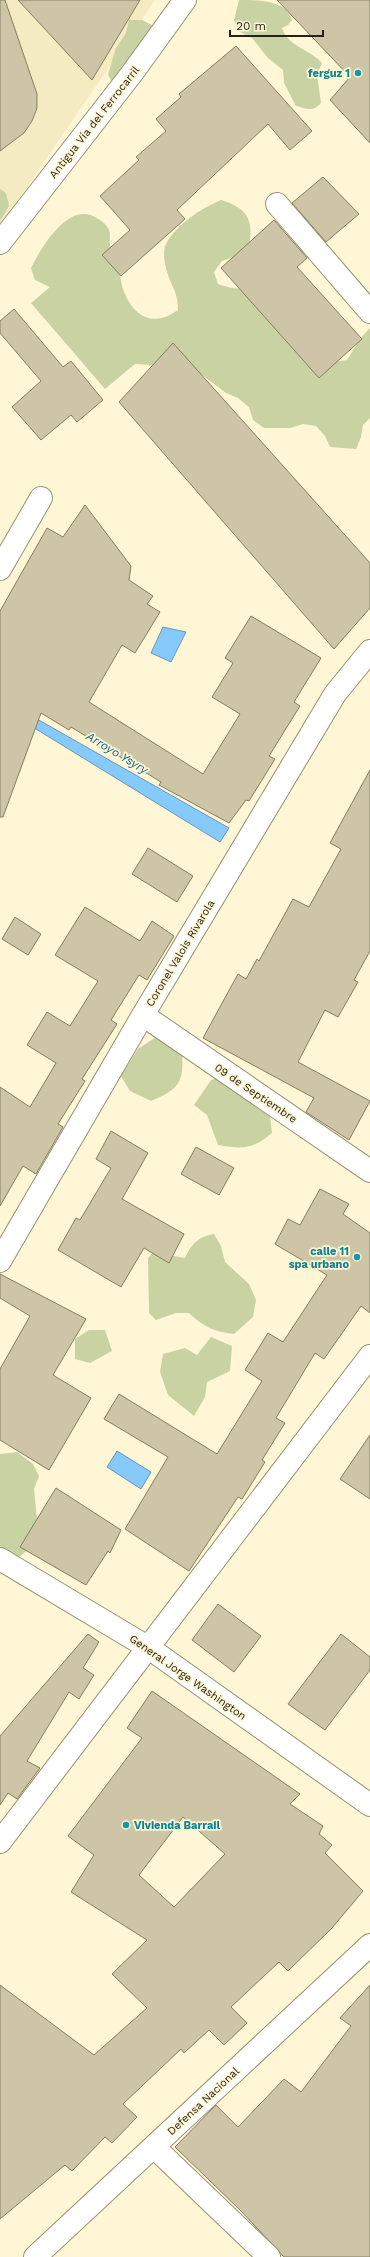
<svg xmlns="http://www.w3.org/2000/svg" width="370" height="2257" viewBox="0 0 370 2257" font-family="'Work Sans',sans-serif">
<style>
.built{fill:#f5ebc2}
.green{fill:#c8d2a2}
.water{fill:#86cafc;stroke:#6998b7}
.building{fill:#cdc5a5;stroke:#857e5f;fill-rule:evenodd}
.lines{fill:none;stroke-linecap:round;stroke-linejoin:round}
.street-casing{stroke:#989172;stroke-width:24}
.secondary-casing{stroke:#989172;stroke-width:24}
.street{stroke:#fff;stroke-width:22}
.secondary{stroke:#fff;stroke-width:22}
.culture-dot{fill:#0f9aa8;stroke:#fef6d5;stroke-width:1.5}
.labels{text-anchor:middle;stroke-width:3.5;stroke-linejoin:round;paint-order:stroke}
.culture-label{font-size:11px;font-weight:bold;fill:#0d838f;stroke:#fef6d5;text-anchor:end}
.street-label{font-size:11px;fill:#252216;stroke:#fef6d5}
.water-label{font-size:12px;font-style:italic;fill:#085c8a;stroke:#fef6d5}
</style>
<rect width="100%" height="100%" fill="#fef6d5"/>
<path class="built" d="M0,0H155L1,225L0,224Z"/>
<g class="green">
<path d="M239,0C259,0 286,0 292,20L288,25L282,28C288,47 310,49 322,63L317,75L321,103C313,112 307,109 296,106L284,83L283,70L268,58L252,38L240,32L236,26L234,20Z"/>
<path d="M129,20H142L154,26L113,85L108,74L116,48L126,33Z"/>
<path d="M0,189L6,193L9,206L0,221Z"/>
<path d="M221,200C251,209 254,223 248,252L222,261L214,272L218,284L231,288L258,290L333,362L347,360L360,339L370,328V418L363,425L361,437L356,449L330,447L325,436L316,426L303,424L290,428H264L253,420L249,407L238,398L226,393L192,367L135,364L105,389L31,303L50,287L35,280L31,268C40,250 66,204 93,216C99,219 106,223 109,230C111,234 109,240 110,245C112,252 116,260 118,268C121,276 121,286 125,294C136,320 156,326 178,310C178,292 172,288 167,272C165,265 162,251 166,244C177,224 200,209 221,200Z"/>
<path d="M159,1035L182,1052C184,1083 179,1089 151,1101L130,1091L121,1076L138,1049Z"/>
<path d="M237,1073L268,1101L272,1133C251,1150 243,1149 218,1145L207,1115L194,1105L211,1080Z"/>
<path d="M214,1234L221,1246L225,1262L249,1284L256,1300L253,1317L234,1334C215,1332 202,1326 189,1313H176L156,1320L149,1313L148,1258L153,1252L185,1258C192,1243 198,1237 214,1234Z"/>
<path d="M89,1330H105L112,1351L90,1363L75,1359V1339Z"/>
<path d="M211,1337L232,1346L230,1371L207,1382L205,1397L194,1416L168,1395L160,1372L163,1354L185,1348L197,1355Z"/>
<path d="M17,1452L33,1464L39,1476L34,1489L37,1519L32,1546L17,1559L0,1552V1454Z"/>
</g>
<g class="water">
<path d="M163,627L186,632L171,662L151,653Z"/>
<path d="M0,698L229,828L220,842L10,713Z"/>
<path d="M117,1451L151,1472L141,1489L107,1467Z"/>
</g>
<g class="building">
<path d="M0,0H5L37,94V108L32,121L24,133L0,151Z"/>
<path d="M18,0H140L92,80Z"/>
<path d="M277,0H370V143L330,100L350,77Z"/>
<path d="M236,46L312,131L290,150L268,124L177,210L185,219L121,276L102,255L130,230L100,196L139,160L136,157L166,131L156,119L181,97L179,94Z"/>
<path d="M323,177L359,214L326,242L292,203Z"/>
<path d="M274,220L307,258L297,267L362,339L319,378L221,268Z"/>
<path d="M14,309L63,367L71,361L103,400L77,422L71,415L41,440L12,407L41,381L0,333V321Z"/>
<path d="M173,343L370,563V608L334,649L119,402Z"/>
<path d="M85,505L131,566L129,580L153,596L147,604L160,612L135,653L122,645L89,702L203,774L240,714L212,697L233,663L225,658L251,616L321,658L294,702L300,706L269,756L275,759L249,801L246,800L229,823L159,785L161,782L71,727L69,730L41,713L3,817H0V611L47,528L63,537Z"/>
<path d="M370,770V951L354,980L358,982L338,1017L325,1010L298,1062L370,1101L349,1140L306,1112L314,1098L203,1038L238,974L246,979L257,959L259,961L293,899L309,907L341,849L330,843Z"/>
<path d="M148,848L193,876L177,902L132,874Z"/>
<path d="M85,907L140,941L152,921L174,936L147,980L139,975L111,1020L117,1024L82,1079L85,1081L58,1124L63,1127L36,1174L23,1166L0,1206V1087L30,1107L56,1063L27,1045L47,1012L70,1026L98,981L55,955Z"/>
<path d="M15,917L41,934L28,955L2,939Z"/>
<path d="M111,1131L148,1153L122,1199L184,1234L169,1263L144,1248L121,1287L58,1250L76,1218L80,1220L111,1168L96,1159Z"/>
<path d="M196,1147L234,1168L219,1195L181,1174Z"/>
<path d="M320,1189L349,1204L343,1214L370,1233V1313L361,1306L324,1359L315,1353L276,1418L285,1423L262,1460L265,1462L242,1499L238,1497L189,1571L125,1529L168,1457L104,1419L119,1394L217,1454L262,1381L245,1370L268,1333L283,1342L327,1275L275,1244L288,1219L300,1225Z"/>
<path d="M0,1274L86,1319L53,1375L91,1398L49,1470L0,1440V1369L30,1316L0,1298Z"/>
<path d="M370,1435V1499L340,1479Z"/>
<path d="M56,1488L121,1530L110,1553L108,1551L86,1585L20,1547Z"/>
<path d="M218,1604L261,1636L234,1672L192,1640Z"/>
<path d="M88,1634L99,1642L83,1668L94,1675L79,1699L69,1692L27,1761L40,1768L17,1799L8,1793L0,1805V1736Z"/>
<path d="M341,1634L370,1657V1670L325,1730L288,1704Z"/>
<path d="M152,1691L300,1794L290,1804L323,1826L319,1834L332,1845L325,1853L363,1891L332,1928L288,1971L279,1962L231,2007L247,2023L224,2045L209,2030L184,2053L181,2049L123,2104L137,2117L112,2143L105,2137L72,2171L65,2165L0,2219V1985L94,2055L147,2008L112,1974L147,1940L71,1892L94,1855L68,1836L142,1738L127,1728ZM183,1817L225,1854L174,1907L139,1875Z"/>
<path d="M370,1985V2257H284L241,2211L175,2147L216,2105L238,2127L284,2079L301,2092L351,2026L340,2018Z"/>
</g>
<g class="lines">
<defs>
<g id="street">
<path d="M277,204L370,312"/>
<path d="M0,243L133,72L185,0"/>
<path d="M0,569L41,498"/>
<path d="M143,1015L370,1171"/>
<path d="M0,1261L143,1015L335,694L370,651"/>
<path d="M0,1559L149,1648L370,1805"/>
<path d="M154,2147L269,2257"/>
<path d="M35,2257L370,1945"/>
</g>
<path id="secondary" d="M0,1842L370,1356"/>
</defs>
<use href="#street" class="street-casing"/>
<use href="#secondary" class="secondary-casing"/>
<use href="#street" class="street"/>
<use href="#secondary" class="secondary"/>
</g>
<g class="culture-dot">
<circle cx="358" cy="73" r="4"/>
<circle cx="357" cy="1257" r="4"/>
<circle cx="126" cy="1825" r="4"/>
</g>
<g class="labels">
<g class="culture-label">
<text x="350" y="77">ferguz 1</text>
<text x="349" y="1255">calle 11<tspan x="349" dy="13">spa urbano</tspan></text>
<text x="134" y="1829" text-anchor="start">Vivienda Barrail</text>
</g>
<g class="street-label">
<text transform="translate(94 122) rotate(-52)" y="4">Antigua Vía del Ferrocarril</text>
<text transform="translate(180 953) rotate(-59)" y="4">Coronel Valois Rivarola</text>
<text transform="translate(256 1093) rotate(34)" y="4">09 de Septiembre</text>
<text transform="translate(188 1677) rotate(35)" y="4">General Jorge Washington</text>
<text transform="translate(203 2101) rotate(-43)" y="4">Defensa Nacional</text>
</g>
<g class="water-label">
<text transform="translate(117 753) rotate(31)" y="4">Arroyo Ysyry</text>
</g>
</g>
<path d="M230 30v6h93v-6" fill="none" stroke="#252216" stroke-width="2"/>
<text x="236" y="30" font-size="12" fill="#252216" stroke="#fef6d5" stroke-width="3" paint-order="stroke">20 m</text>
</svg>
